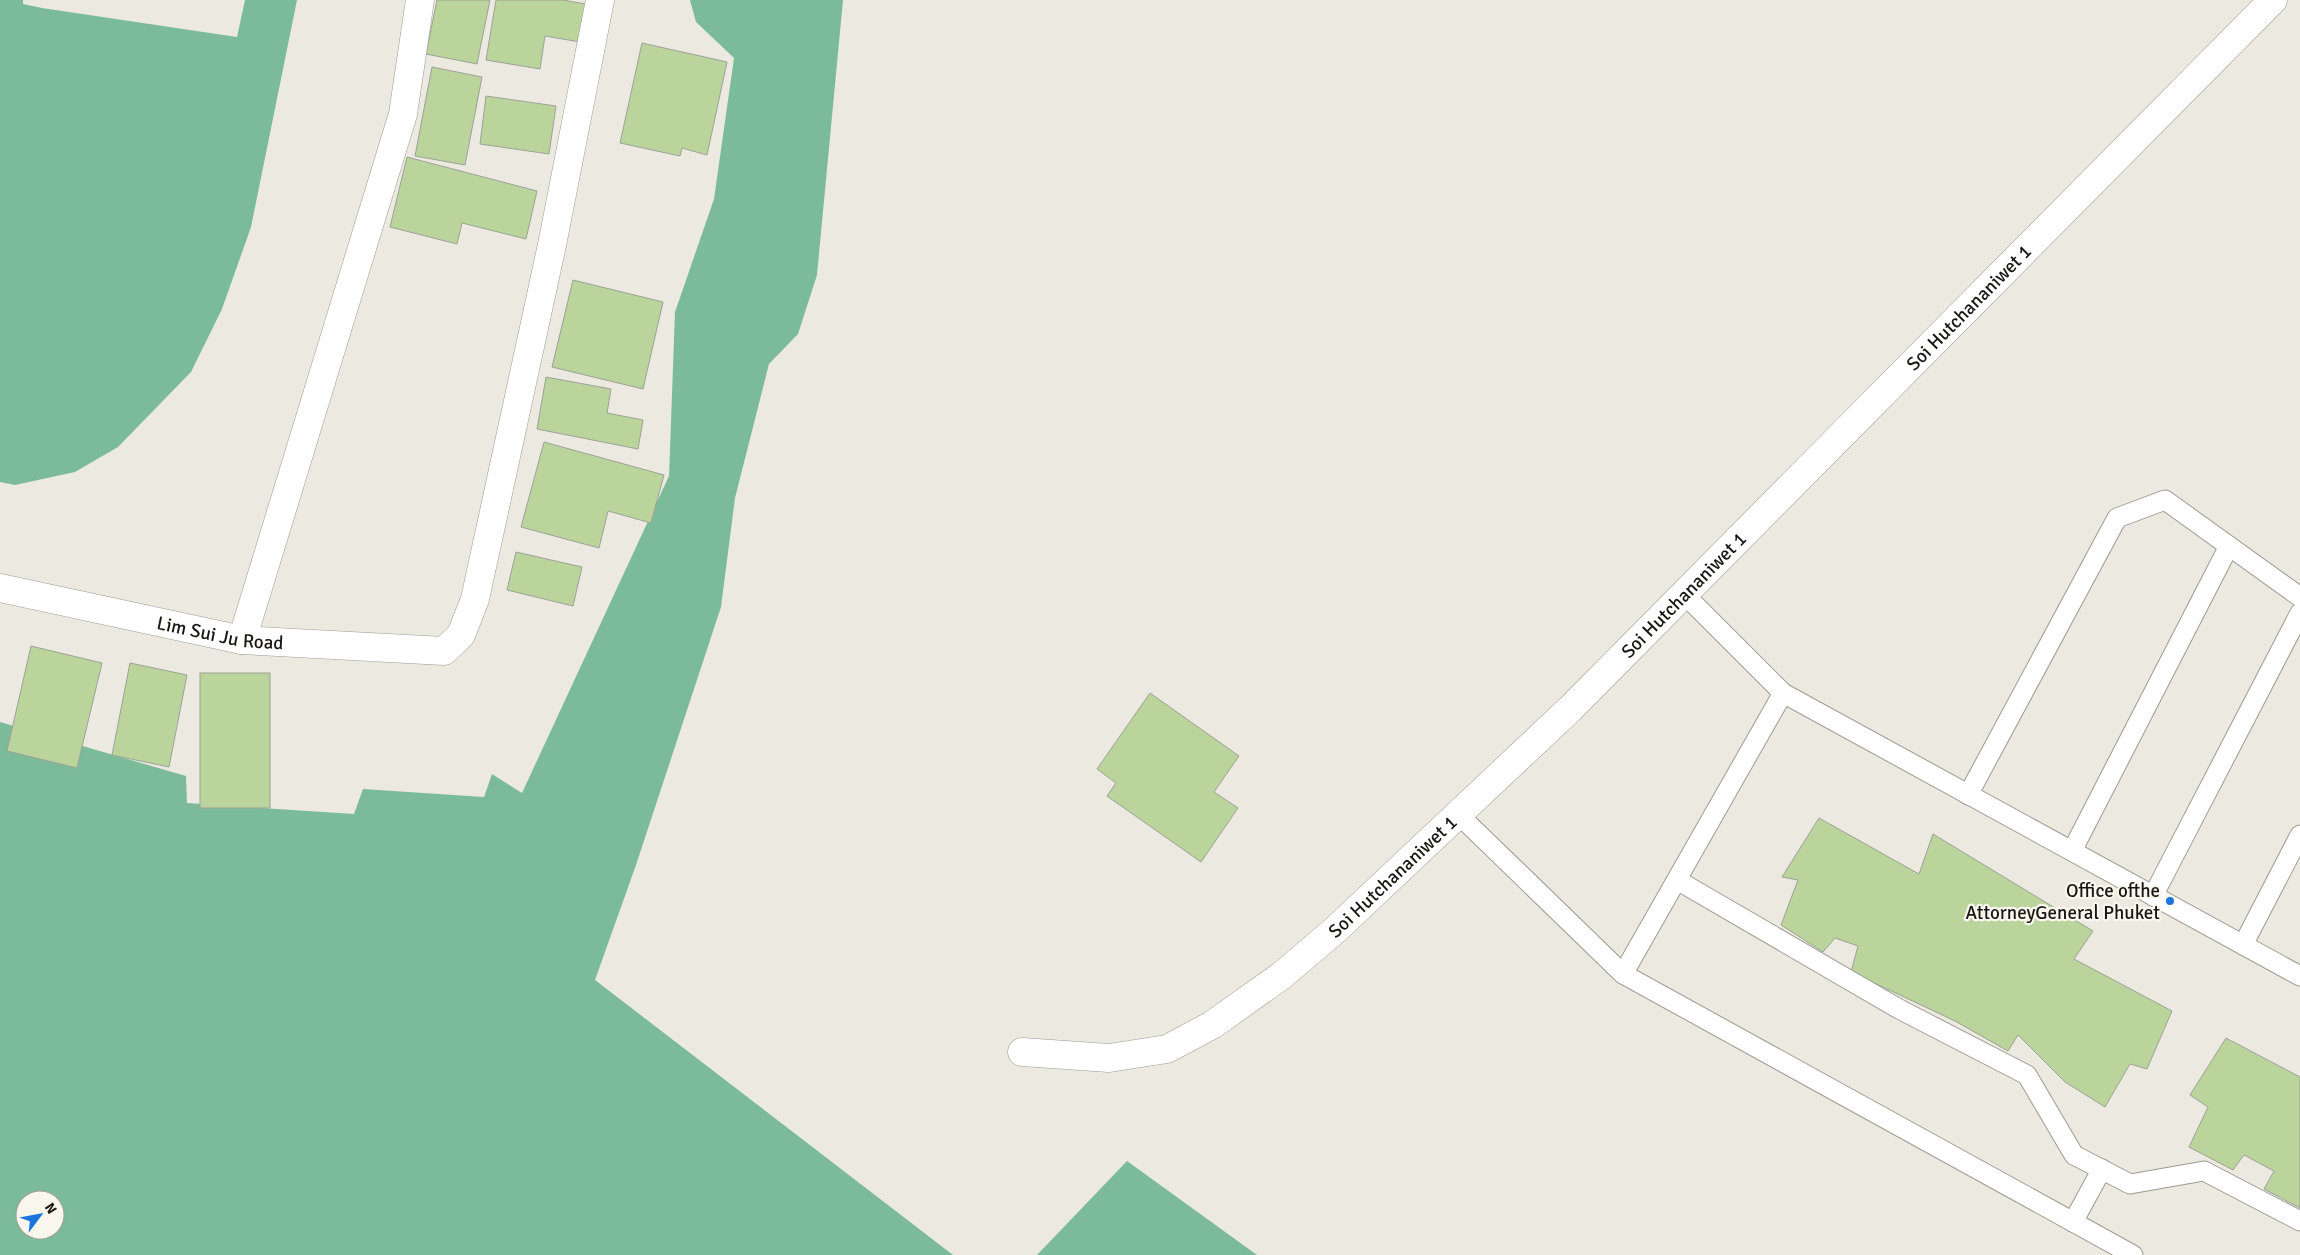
<svg xmlns="http://www.w3.org/2000/svg" width="2300" height="1255" viewBox="0 0 2300 1255" font-family="Signika,sans-serif">
<style>
.water{fill:#7cbb99;fill-rule:evenodd}
.building{fill:#bad49c;stroke:#9ca198}
.lines{fill:none;stroke-linecap:round;stroke-linejoin:round}
.lane-casing{stroke:#9d9b91;stroke-width:21}
.street-casing{stroke:#9d9b91;stroke-width:29}
.lane{stroke:#fff;stroke-width:19}
.street{stroke:#fff;stroke-width:28}
.poi-dot{fill:#1974de;stroke:#f9f7ed;stroke-width:2}
.labels{text-anchor:middle;stroke-width:4.5;stroke-linejoin:round;paint-order:stroke}
.street-label{font-size:19px;fill:#181713;stroke:#f9f7ed}
.poi-label{font-size:19px;fill:#181713;stroke:#f9f7ed;text-anchor:end}
</style>
<rect width="100%" height="100%" fill="#eceae0"/>
<g class="water">
<path d="M0,0H23V4L42,8L237,37L245,0H297L251,227L222,309L191,372L118,447L75,472L15,485L0,482Z"/>
<path d="M690,0H843L817,275L798,334L769,364L735,498L721,607L636,865L595,980L953,1255H0V722L186,776L187,803L354,814L363,789L484,797L492,774L522,793L669,476L675,312L714,199L734,58L696,22ZM25,1200H55V1230H25Z"/>
<path d="M1127,1161L1257,1255H1037Z"/>
</g>
<g class="building">
<path d="M437,0H490L477,64L426,54Z"/>
<path d="M496,0H563L591,5L586,43L545,36L540,69L486,60Z"/>
<path d="M642,43L727,62L707,155L682,148L680,156L620,143Z"/>
<path d="M432,67L482,77L465,165L415,156Z"/>
<path d="M486,96L556,106L549,154L480,144Z"/>
<path d="M407,157L537,191L526,239L462,223L457,244L390,227Z"/>
<path d="M573,280L663,302L643,389L552,367Z"/>
<path d="M546,377L611,389L607,413L643,420L638,449L537,429Z"/>
<path d="M544,442L664,475L651,523L608,511L599,548L521,527Z"/>
<path d="M516,552L582,567L573,606L507,590Z"/>
<path d="M31,646L102,663L77,768L7,751Z"/>
<path d="M130,663L187,675L169,767L112,755Z"/>
<rect x="200" y="673" width="70" height="135"/>
<path d="M1150,693L1239,756L1214,792L1238,808L1201,862L1107,796L1116,783L1097,769Z"/>
<path d="M1819,818L1919,874L1933,834L2093,931L2074,959L2172,1011L2147,1069L2130,1064L2105,1107L2065,1082L2018,1035L2008,1051L1955,1021L1851,972L1858,946L1835,938L1823,952L1781,925L1798,880L1782,877Z"/>
<path d="M2226,1038L2300,1077V1208L2264,1189L2274,1171L2244,1155L2233,1170L2189,1147L2208,1107L2190,1095Z"/>
</g>
<g class="lines">
<defs>
<g id="lane">
<path d="M1684,594L1783,693L2300,976"/>
<path d="M1968,795L2117,518L2165,500L2300,597"/>
<path d="M1458,814L1623,974L2133,1255"/>
<path d="M2072,851L2229,546"/>
<path d="M1677,880L1899,1009L2027,1075L2074,1155L2130,1184L2204,1171L2300,1221"/>
<path d="M2153,896L2300,613"/>
<path d="M2243,945L2300,835"/>
<path d="M1623,974L1783,693"/>
<path d="M2073,1222L2102,1169"/>
</g>
<g id="street">
<path id="s1" d="M0,588L242,640L444,651L461,635L475,599L552,245L600,0"/>
<path d="M242,640L403,114L420,0"/>
<path id="s2" d="M1022,1052L1109,1058L1167,1049L1212,1025L1281,976L1333,932L1570,709L2273,0"/>
</g>
</defs>
<use href="#lane" class="lane-casing"/>
<use href="#street" class="street-casing"/>
<use href="#lane" class="lane"/>
<use href="#street" class="street"/>
</g>
<circle class="poi-dot" cx="2170" cy="901" r="5"/>
<g class="labels">
<g class="street-label">
<text dy="7" stroke="none"><textPath href="#s2" startOffset="1241">Soi Hutchananiwet 1</textPath></text>
<text dy="7" stroke="none"><textPath href="#s2" startOffset="836">Soi Hutchananiwet 1</textPath></text>
<text dy="7" stroke="none"><textPath href="#s1" startOffset="225">Lim Sui Ju Road</textPath></text>
<text dy="7" stroke="none"><textPath href="#s2" startOffset="431">Soi Hutchananiwet 1</textPath></text>
</g>
<g class="poi-label">
<text x="2160" y="897">Office ofthe<tspan x="2160" dy="22">AttorneyGeneral Phuket</tspan></text>
</g>
</g>
<g transform="translate(40 1215) rotate(58)"><circle r="24" fill="#f9f7ed" stroke="#9f9d96"/>
<path d="M0-4L9 19L0 12L-9 19Z" fill="#1974de"/>
<text y="-8" font-size="14" font-weight="bold" text-anchor="middle" fill="#181713">N</text>
</g>
</svg>
